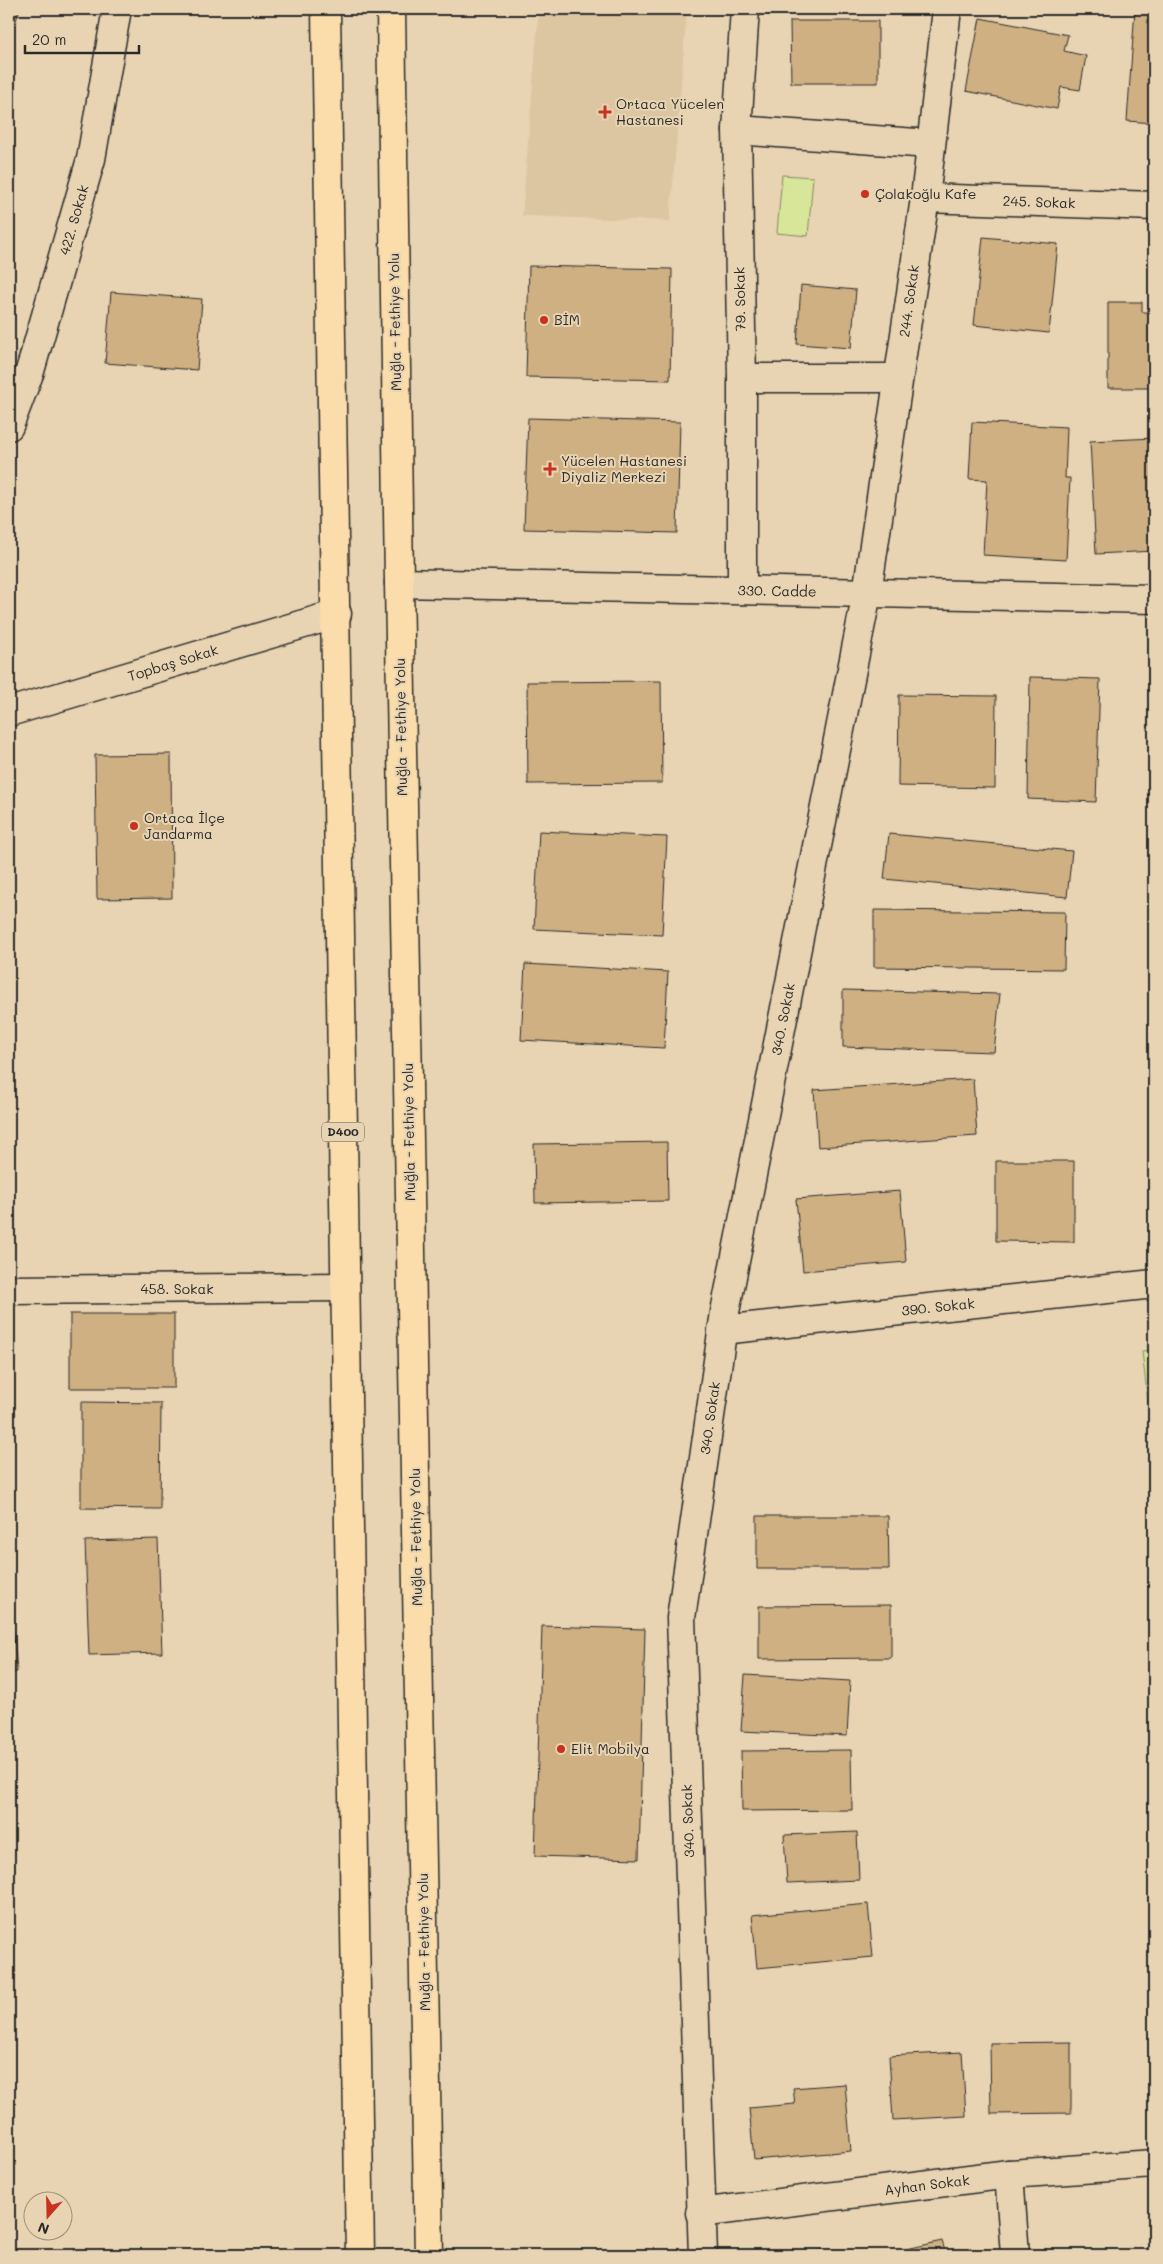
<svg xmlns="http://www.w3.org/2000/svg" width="1163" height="2264" viewBox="0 0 1163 2264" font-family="Mali,sans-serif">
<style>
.built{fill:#dcc6a2}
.green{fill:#d8e699;stroke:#828862}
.building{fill:#cfb083;stroke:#2b2b2b}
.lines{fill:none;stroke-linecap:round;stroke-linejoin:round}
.minor-casing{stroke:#2b2b2b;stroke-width:31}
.trunk-casing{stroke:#2b2b2b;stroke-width:31}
.minor{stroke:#e8d4b2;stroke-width:28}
.trunk{stroke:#fbddab;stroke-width:28}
.poi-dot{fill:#c8321e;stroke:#e8d4b2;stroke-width:2}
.labels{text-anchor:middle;stroke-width:4;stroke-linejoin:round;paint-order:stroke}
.shield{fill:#e8d4b2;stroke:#645e54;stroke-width:1}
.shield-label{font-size:12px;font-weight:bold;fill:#2b2b2b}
.poi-label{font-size:14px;fill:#2b2b2b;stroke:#e8d4b2;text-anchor:start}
.street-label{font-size:14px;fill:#2b2b2b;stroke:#e8d4b2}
</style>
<rect width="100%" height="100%" fill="#e8d4b2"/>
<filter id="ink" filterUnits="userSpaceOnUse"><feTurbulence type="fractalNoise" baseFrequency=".02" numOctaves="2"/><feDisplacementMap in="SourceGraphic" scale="10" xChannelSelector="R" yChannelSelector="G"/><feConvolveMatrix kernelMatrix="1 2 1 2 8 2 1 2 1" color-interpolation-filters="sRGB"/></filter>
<g filter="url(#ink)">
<path class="built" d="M539,9H687L670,221L522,216Z"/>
<g class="green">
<path d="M782,175L813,177L808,236L777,233Z"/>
<path d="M1154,1350V1454L1142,1351Z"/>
</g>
<g class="building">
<path d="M9,9H20L9,41Z"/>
<path d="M1135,9H1154V123L1127,121Z"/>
<path d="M980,18L1068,35L1064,51L1086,56L1080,90L1061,87L1057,109L966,91Z"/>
<path d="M790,21H878V83H791Z"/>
<path d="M983,237L1058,244L1049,333L974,325Z"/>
<path d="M529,266L672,269L670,380L526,377Z"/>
<path d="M801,285L856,290L851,348L797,344Z"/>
<path d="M111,292L202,299L197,370L105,363Z"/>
<path d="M1108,302H1142V312H1154V388H1108Z"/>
<path d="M528,418L680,422L677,533L524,529Z"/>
<path d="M972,422L1067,427L1065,478H1070L1066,560L983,555L987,480L969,479Z"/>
<path d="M1154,438V551L1096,554L1090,441Z"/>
<path d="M1030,677L1100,679L1096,802L1028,799Z"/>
<path d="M661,681L662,783L528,784L527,682Z"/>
<path d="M899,695L996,696L995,788L898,786Z"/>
<path d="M171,754L172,898L97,899L95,755Z"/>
<path d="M539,831L667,837L662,935L534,929Z"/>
<path d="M889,834L1072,851L1067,897L884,879Z"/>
<path d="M874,910L1065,912L1064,969L874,967Z"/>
<path d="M525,964L668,972L664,1048L521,1040Z"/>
<path d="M843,990L1000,994L994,1052L843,1047Z"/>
<path d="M973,1079L977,1136L818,1147L814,1090Z"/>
<path d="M667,1142L668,1201L535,1203L534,1144Z"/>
<path d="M996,1161H1074V1242L996,1241Z"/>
<path d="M900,1191L906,1262L803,1271L796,1199Z"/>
<rect x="70" y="1314" width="104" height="74"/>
<path d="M81,1402L161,1403L160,1509L81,1508Z"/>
<path d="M757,1516H888L889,1569H757Z"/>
<path d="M158,1539L162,1653L89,1655L85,1541Z"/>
<path d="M9,1573L17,1672L9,1673Z"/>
<path d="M891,1605V1658L759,1659V1606Z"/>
<path d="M542,1626L645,1629L639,1859L535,1856Z"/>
<path d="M745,1675L850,1681L847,1736L741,1731Z"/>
<path d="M851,1750L852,1810L742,1811L741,1751Z"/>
<path d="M857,1832L859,1880L787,1883L784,1835Z"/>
<path d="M868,1904L873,1957L757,1968L752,1915Z"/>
<path d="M1071,2042V2113L991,2114L990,2043Z"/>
<path d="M962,2052L966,2116L893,2120L889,2056Z"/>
<path d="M845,2084L851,2151L754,2160L749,2108L795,2104L793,2088Z"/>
<path d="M942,2241L946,2255H880Z"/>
<path d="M823,2250L824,2255H771Z"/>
</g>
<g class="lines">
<defs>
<g id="minor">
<path d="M737,130L930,144"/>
<path d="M925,198L1154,206"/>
<path d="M742,378H898"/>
<path d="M9,426L30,371L91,159L117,9"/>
<path d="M399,583L1154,599"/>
<path d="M742,590V378L737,130L745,9"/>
<path d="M9,712L337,614"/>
<path d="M9,1290L345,1287"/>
<path d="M722,1330L1154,1284"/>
<path d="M1009,2174L1015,2255"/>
<path d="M700,2213L1009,2174L1154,2164"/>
<path d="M703,2255L681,1618L725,1312L867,593L925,198L947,9"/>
</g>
<g id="trunk">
<path d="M326,9L360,2255"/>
<path d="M391,9L399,583L429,2255"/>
</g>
</defs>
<use href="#minor" class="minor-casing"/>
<use href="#trunk" class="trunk-casing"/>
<use href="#minor" class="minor"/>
<use href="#trunk" class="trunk"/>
</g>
</g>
<g class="poi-dot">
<path d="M602.5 104.5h5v5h5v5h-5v5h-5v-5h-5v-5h5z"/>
<circle cx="865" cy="194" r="5"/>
<circle cx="544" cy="320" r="5"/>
<path d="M547.5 461.5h5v5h5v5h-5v5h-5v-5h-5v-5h5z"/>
<circle cx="134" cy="826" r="5"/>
<circle cx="561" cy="1749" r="5"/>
</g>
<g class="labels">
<rect class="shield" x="322" y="1122.5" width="42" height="19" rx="4"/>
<g class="shield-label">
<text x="343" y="1136">D400</text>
</g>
<g class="poi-label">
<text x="616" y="109">Ortaca Yücelen<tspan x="616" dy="16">Hastanesi</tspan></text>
<text x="875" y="199">Çolakoğlu Kafe</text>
<text x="554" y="325">BİM</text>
<text x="561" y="466">Yücelen Hastanesi<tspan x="561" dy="16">Diyaliz Merkezi</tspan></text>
<text x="144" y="823">Ortaca İlçe<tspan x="144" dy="16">Jandarma</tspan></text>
<text x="571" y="1754">Elit Mobilya</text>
</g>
<g class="street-label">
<text transform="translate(1039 202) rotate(2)" y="5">245. Sokak</text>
<text transform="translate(74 220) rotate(-74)" y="5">422. Sokak</text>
<text transform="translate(740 299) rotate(-91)" y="5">79. Sokak</text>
<text transform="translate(909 301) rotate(-82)" y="5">244. Sokak</text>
<text transform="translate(395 322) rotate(-91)" y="5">Muğla - Fethiye Yolu</text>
<text transform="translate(777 591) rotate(1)" y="5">330. Cadde</text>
<text transform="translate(173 663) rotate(-17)" y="5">Topbaş Sokak</text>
<text transform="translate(401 727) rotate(-91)" y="5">Muğla - Fethiye Yolu</text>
<text transform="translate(783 1019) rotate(-79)" y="5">340. Sokak</text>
<text transform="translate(409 1132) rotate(-91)" y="5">Muğla - Fethiye Yolu</text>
<text x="177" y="1294">458. Sokak</text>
<text transform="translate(938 1307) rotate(-6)" y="5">390. Sokak</text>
<text transform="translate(710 1418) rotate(-82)" y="5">340. Sokak</text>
<text transform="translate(416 1537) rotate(-91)" y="5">Muğla - Fethiye Yolu</text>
<text transform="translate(688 1821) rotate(-92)" y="5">340. Sokak</text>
<text transform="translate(424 1942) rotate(-91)" y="5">Muğla - Fethiye Yolu</text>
<text transform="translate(927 2185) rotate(-7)" y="5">Ayhan Sokak</text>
</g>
</g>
<rect width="1163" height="2264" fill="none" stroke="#e8d4b2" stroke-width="30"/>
<rect x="15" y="15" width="1133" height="2234" fill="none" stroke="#2b2b2b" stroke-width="2" filter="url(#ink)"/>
<g transform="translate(48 2216) rotate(200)"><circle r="24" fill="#e8d4b2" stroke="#9c907c"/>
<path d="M0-4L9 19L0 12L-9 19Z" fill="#c8321e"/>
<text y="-8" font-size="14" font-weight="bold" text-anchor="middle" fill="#2b2b2b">N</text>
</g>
<path d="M25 45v8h114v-8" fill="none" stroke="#2b2b2b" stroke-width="2.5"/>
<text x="32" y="45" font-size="15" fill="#2b2b2b" stroke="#e8d4b2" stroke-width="4" paint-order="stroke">20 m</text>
</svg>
